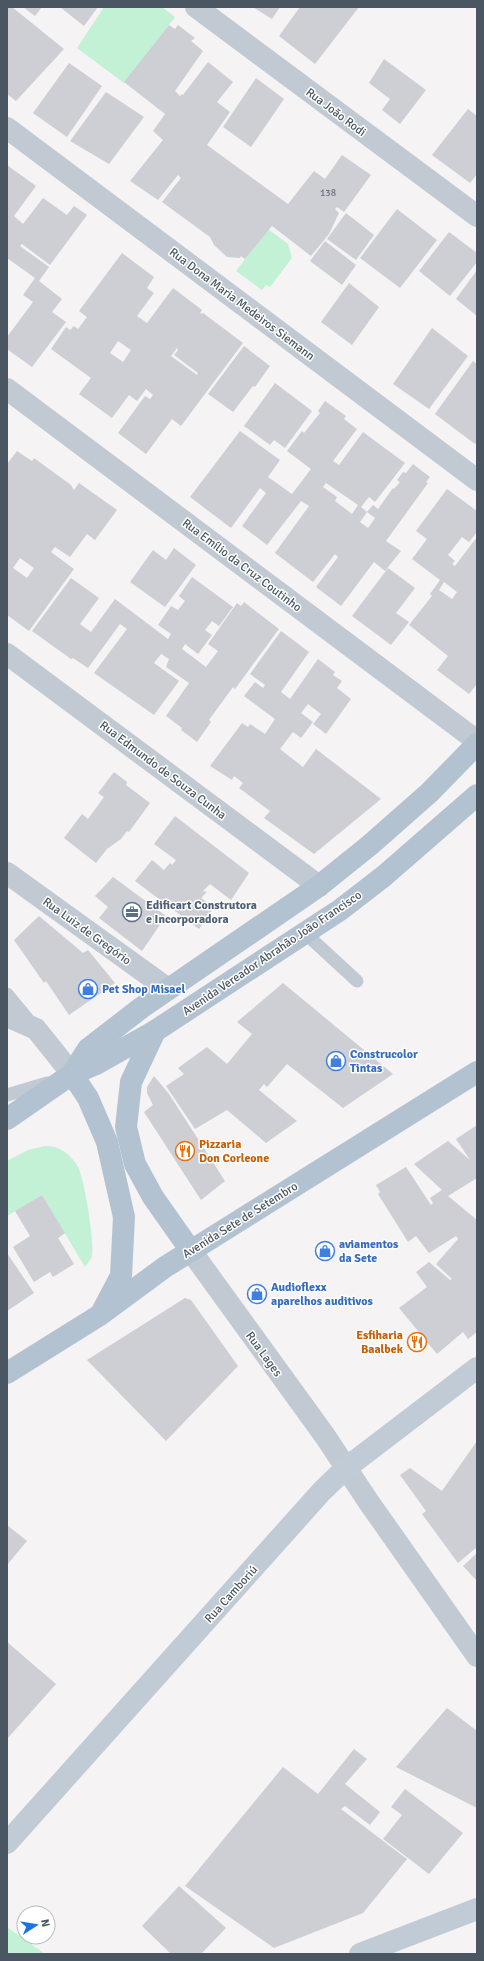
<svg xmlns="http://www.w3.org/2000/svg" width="484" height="1961" viewBox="0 0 484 1961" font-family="Signika,sans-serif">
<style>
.green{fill:#c3f1d5}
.building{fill:#cdcfd5;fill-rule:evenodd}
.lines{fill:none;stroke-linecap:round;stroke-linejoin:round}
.lane{stroke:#c1cad2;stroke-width:13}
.street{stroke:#c1cad2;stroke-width:22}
.secondary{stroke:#c1cbd6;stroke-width:22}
.primary{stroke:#b3c2d1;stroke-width:22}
.labels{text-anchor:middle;stroke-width:3;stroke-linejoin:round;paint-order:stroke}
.number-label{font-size:10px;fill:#6b747e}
.street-label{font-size:12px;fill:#4a5661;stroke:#fff}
.service-label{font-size:12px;font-weight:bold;fill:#4e5e75;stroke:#fff;text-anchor:start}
.shop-label{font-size:12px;font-weight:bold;fill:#366cbe;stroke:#fff;text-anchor:start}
.food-label{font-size:12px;font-weight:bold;fill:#c56008;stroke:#fff;text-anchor:start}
</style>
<rect width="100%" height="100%" fill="#f5f3f3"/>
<g class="green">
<path d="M104,7H162L175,17L124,83L77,48Z"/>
<path d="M268,229L288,244L292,258L270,287L266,285L262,290L236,271Z"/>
<path d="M45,1146C59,1146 69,1153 77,1165C84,1175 95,1244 92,1256C91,1260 87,1264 85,1267L42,1195L7,1216V1161L28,1150Z"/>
<path d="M7,1927L45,1954H7Z"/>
</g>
<g class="building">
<path d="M7,7H12L64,49L16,101L7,94Z"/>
<path d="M23,7H42L35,16Z"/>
<path d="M60,7H98L84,26Z"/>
<path d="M253,7H280L272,19Z"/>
<path d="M300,7H359L315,64L279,36Z"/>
<path d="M169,25L175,29L178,25L195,38L191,41L203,51L175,91L180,96L182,94L183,95L208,62L233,82L217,102L230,112L207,145L288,204L314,171L325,179L342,155L371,175L344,212L337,207L335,209L339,213L329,234L311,256L272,226L245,259L241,256L240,258L227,257L214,245L210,237L162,202L181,178L178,175L158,200L130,181L163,140L153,131L165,114L124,82Z"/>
<path d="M384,59L426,90L400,124L382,110L390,99L369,83Z"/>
<path d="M69,63L102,86L67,137L33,113Z"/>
<path d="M256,78L284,99L251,147L223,127Z"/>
<path d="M106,92L144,117L109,164L70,141Z"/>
<path d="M468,109L477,116V174L470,183L432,155Z"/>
<path d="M7,165L36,186L14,216L23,224L43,198L67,215L74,206L87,215L50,265L22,244L20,246L49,267L39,281L62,299L52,312L66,322L32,367L7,349V337L33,302L23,295L35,278L7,258Z"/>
<path d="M397,209L437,240L400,288L360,258Z"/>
<path d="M346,213L374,235L356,260L327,239Z"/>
<path d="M449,232L477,253V262L450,296L419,271Z"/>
<path d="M325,241L356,265L342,285L310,261Z"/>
<path d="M122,253L154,277L147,288L154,293L137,316L147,323L173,288L202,310L200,313L202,314L203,313L243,343L181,426L172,419L146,454L118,433L145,396L150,399L153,395L146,389L137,401L129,395L112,418L79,394L91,378L51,349L66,327L70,330L74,326L78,329L87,317L79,311ZM118,341L131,350L123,362L110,353ZM177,348L178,350L174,355L198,373L197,375L171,356Z"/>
<path d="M477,270V316L456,299Z"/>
<path d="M349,283L379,307L352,345L321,322Z"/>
<path d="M432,328L468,356L429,409L393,384Z"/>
<path d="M244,346L270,366L255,387L253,386L233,412L208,394Z"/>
<path d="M473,361L477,364V441L475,444L435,414Z"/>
<path d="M275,383L312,411L285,448L274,440L270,445L244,426Z"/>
<path d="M325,401L346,416L344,419L357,429L333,461L339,465L363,432L405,463L375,502L369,497L361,507L367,512L360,522L368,528L375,518L367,512L373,505L378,509L393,488L394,489L400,482L397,480L403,472L406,473L413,464L430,477L426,482L428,483L386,541L401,551L385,571L374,562L341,606L316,587L338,557L335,554L313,582L275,553L309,506L301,501L267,545L242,526L266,493L260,488L231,528L190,497L240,431L280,460L268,477L292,494L311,469L287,451L302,431L304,433L320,413L318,411ZM326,483L358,505L352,514L335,501L337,497L323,487Z"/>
<path d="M17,451L32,461L34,458L71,485L74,490L79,483L117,510L95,540L87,534L70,557L55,547L51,552L74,569L29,631L7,615V464ZM20,558L34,568L27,578L13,568Z"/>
<path d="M447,489L477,511V532L469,542L462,537L448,555L455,561L452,564L455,566L477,537V684L469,694L437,670L448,656L409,625L432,596L430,594L440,580L412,559L427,539L416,531ZM444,582L457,592L452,599L439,590Z"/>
<path d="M174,548L196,565L165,607L130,582L153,550L166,560Z"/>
<path d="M388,568L415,588L396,613L409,622L391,645L352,616Z"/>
<path d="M192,577L233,607L219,626L212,621L205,630L212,635L198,654L185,644L182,649L206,667L218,651L208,644L237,603L241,606L244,602L279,629L235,689L233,687L209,720L211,722L197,742L181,730L182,728L166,716L189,683L166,667L169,659L161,654L154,663L179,681L154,715L94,673L127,629L120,624L88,668L73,658L71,659L32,631L71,578L99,598L80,624L91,632L115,599L168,639L171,634L158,625L171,606L178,610L185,601L179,596Z"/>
<path d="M281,631L309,652L281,692L290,699L318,659L335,672L333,675L342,681L337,688L351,699L326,734L313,724L321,714L308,704L301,713L313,722L301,738L293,732L280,749L303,767L316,749L381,799L314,854L264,818L270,811L239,788L243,783L234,776L232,780L210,766L242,723L248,727L250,724L265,734L275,719L244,696L255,682L263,688L265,685L250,674Z"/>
<path d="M114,772L127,782L126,785L150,803L129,832L127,831L121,839L107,849L96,863L64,838L82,814L88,819L104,797L98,793Z"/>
<path d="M175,816L249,873L231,900L210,884L203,891L207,892L201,898L214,907L199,929L135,881L152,860L164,870L170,863L172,865L176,860L154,844Z"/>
<path d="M113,877L166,916L142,951L99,918L108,907L95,896Z"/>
<path d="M39,916L83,953L88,950L115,983L69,1015L46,981L44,983L14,940Z"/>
<path d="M283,983L393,1074L343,1108L287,1064L267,1087L264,1084L259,1090L297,1121L266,1143L227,1110L195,1129L166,1086L184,1074L178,1068L207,1047L227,1064L252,1034L237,1022Z"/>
<path d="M154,1076L169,1094L225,1181L201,1200L144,1112L153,1105L147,1093V1087Z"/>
<path d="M477,1125V1178L448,1196L477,1220V1332L468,1339L463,1332L437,1354L399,1308L427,1287L416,1272L429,1262L450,1280L452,1279L436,1264L458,1239L456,1236L429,1253L416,1236L408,1242L378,1194L380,1192L376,1185L406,1167L431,1205L433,1203L430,1198L442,1190L414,1164L448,1141L470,1160L456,1139Z"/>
<path d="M42,1195L65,1233L58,1238L74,1264L53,1277L50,1272L34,1282L13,1247L30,1236L15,1211Z"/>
<path d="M7,1253L34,1293L7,1311Z"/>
<path d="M185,1298L191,1300L238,1366L166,1441L87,1360Z"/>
<path d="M477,1441V1547L458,1563L422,1514L426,1511L400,1475L410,1468L442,1491Z"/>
<path d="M7,1525L27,1541L7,1565Z"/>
<path d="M477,1553V1581L463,1566Z"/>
<path d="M7,1642L56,1684L7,1739Z"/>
<path d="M447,1708L477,1731V1808L396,1767Z"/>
<path d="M354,1749L367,1759L345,1784L380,1812L370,1825L345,1806L341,1809L407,1859L363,1913L274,1948L185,1886L283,1767L318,1794Z"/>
<path d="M405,1789L463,1833L429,1874L383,1839L402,1815L391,1807Z"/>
<path d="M179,1886L226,1928L201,1954H171L142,1926Z"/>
</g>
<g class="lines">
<g class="lane">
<path d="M306,934L357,981"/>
<path d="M7,994L31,1023"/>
<path d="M7,1095L47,1083"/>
</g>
<g class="street">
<path d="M196,7L477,216"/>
<path d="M7,128L477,480"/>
<path d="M7,389L477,741"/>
<path d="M7,654L319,886"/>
<path d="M7,873L168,989"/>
<path d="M7,1016L36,1029L72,1074"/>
<path d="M191,1251L325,1436L368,1501L477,1656"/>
</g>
<g class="secondary">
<path d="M7,1843L322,1491L346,1468L477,1368"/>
<path d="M360,1954L477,1909"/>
</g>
<g class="primary">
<path d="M155,1031L131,1082L126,1127L135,1164L153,1197L191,1251"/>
<path d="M72,1074L88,1049L141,1008L319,886L370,845L429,793L477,744"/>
<path d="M72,1074L88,1098L107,1142L124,1217L121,1276L103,1310"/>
<path d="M7,1119L72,1074L98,1063L155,1031L340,910L384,876L477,795"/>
<path d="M7,1373L100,1315L165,1267L477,1072"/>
</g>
</g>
<defs>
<symbol id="office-ring" viewBox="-11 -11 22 22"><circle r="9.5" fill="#fff" stroke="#5c6f8a" stroke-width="1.5"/><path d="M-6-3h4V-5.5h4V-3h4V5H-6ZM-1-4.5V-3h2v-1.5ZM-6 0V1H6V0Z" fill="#5c6f8a"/></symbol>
<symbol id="shop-ring" viewBox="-11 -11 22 22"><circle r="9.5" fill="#fff" stroke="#3f7fe0" stroke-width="1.5"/><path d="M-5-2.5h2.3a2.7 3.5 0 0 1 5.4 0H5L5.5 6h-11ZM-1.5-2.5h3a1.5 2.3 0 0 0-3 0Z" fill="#3f7fe0"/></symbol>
<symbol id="restaurant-ring" viewBox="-11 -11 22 22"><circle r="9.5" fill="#fff" stroke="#e8710a" stroke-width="1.5"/><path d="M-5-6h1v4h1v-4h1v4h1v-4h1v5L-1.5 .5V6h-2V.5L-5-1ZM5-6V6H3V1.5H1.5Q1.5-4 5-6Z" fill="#e8710a"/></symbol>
</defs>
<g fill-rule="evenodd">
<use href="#office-ring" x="121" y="901" width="22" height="22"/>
<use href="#shop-ring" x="77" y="978" width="22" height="22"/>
<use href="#shop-ring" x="325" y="1050" width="22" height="22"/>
<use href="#restaurant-ring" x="174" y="1140" width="22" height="22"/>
<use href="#shop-ring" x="314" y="1240" width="22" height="22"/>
<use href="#shop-ring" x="246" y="1283" width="22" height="22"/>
<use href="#restaurant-ring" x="406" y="1331" width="22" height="22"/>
</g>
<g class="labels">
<g class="number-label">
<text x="328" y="196">138</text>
</g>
<g class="street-label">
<text transform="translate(336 112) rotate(37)" y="4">Rua João Rodi</text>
<text transform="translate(242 304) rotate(37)" y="4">Rua Dona Maria Medeiros Siemann</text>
<text transform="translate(242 565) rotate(37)" y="4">Rua Emílio da Cruz Coutinho</text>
<text transform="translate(163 770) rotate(37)" y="4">Rua Edmundo de Souza Cunha</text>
<text transform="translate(87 931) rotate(36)" y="4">Rua Luiz de Gregório</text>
<text transform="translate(272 953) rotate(-34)" y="4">Avenida Vereador Abrahão João Francisco</text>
<text transform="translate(240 1220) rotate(-32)" y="4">Avenida Sete de Setembro</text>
<text transform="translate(264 1354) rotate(54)" y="4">Rua Lages</text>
<text transform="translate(231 1594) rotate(-48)" y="4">Rua Camboriú</text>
</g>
<g class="service-label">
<text x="146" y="909">Edificart Construtora<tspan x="146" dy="14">e Incorporadora</tspan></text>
</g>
<g class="shop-label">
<text x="102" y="993">Pet Shop Misael</text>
<text x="350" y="1058">Construcolor<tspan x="350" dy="14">Tintas</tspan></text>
<text x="339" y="1248">aviamentos<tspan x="339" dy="14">da Sete</tspan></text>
<text x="271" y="1291">Audioflexx<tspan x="271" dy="14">aparelhos auditivos</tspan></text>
</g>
<g class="food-label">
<text x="199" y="1148">Pizzaria<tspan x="199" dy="14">Don Corleone</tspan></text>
<text x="403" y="1339" text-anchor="end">Esfiharia<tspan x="403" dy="14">Baalbek</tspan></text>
</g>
</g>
<rect width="484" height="1961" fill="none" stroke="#4a5661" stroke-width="16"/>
<g transform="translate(36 1925) rotate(78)"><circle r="19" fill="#ffffff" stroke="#b7bbc0"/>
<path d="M0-3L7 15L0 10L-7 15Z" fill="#1a73e8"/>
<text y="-6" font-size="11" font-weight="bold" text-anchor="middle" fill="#4a5661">N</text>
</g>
</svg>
